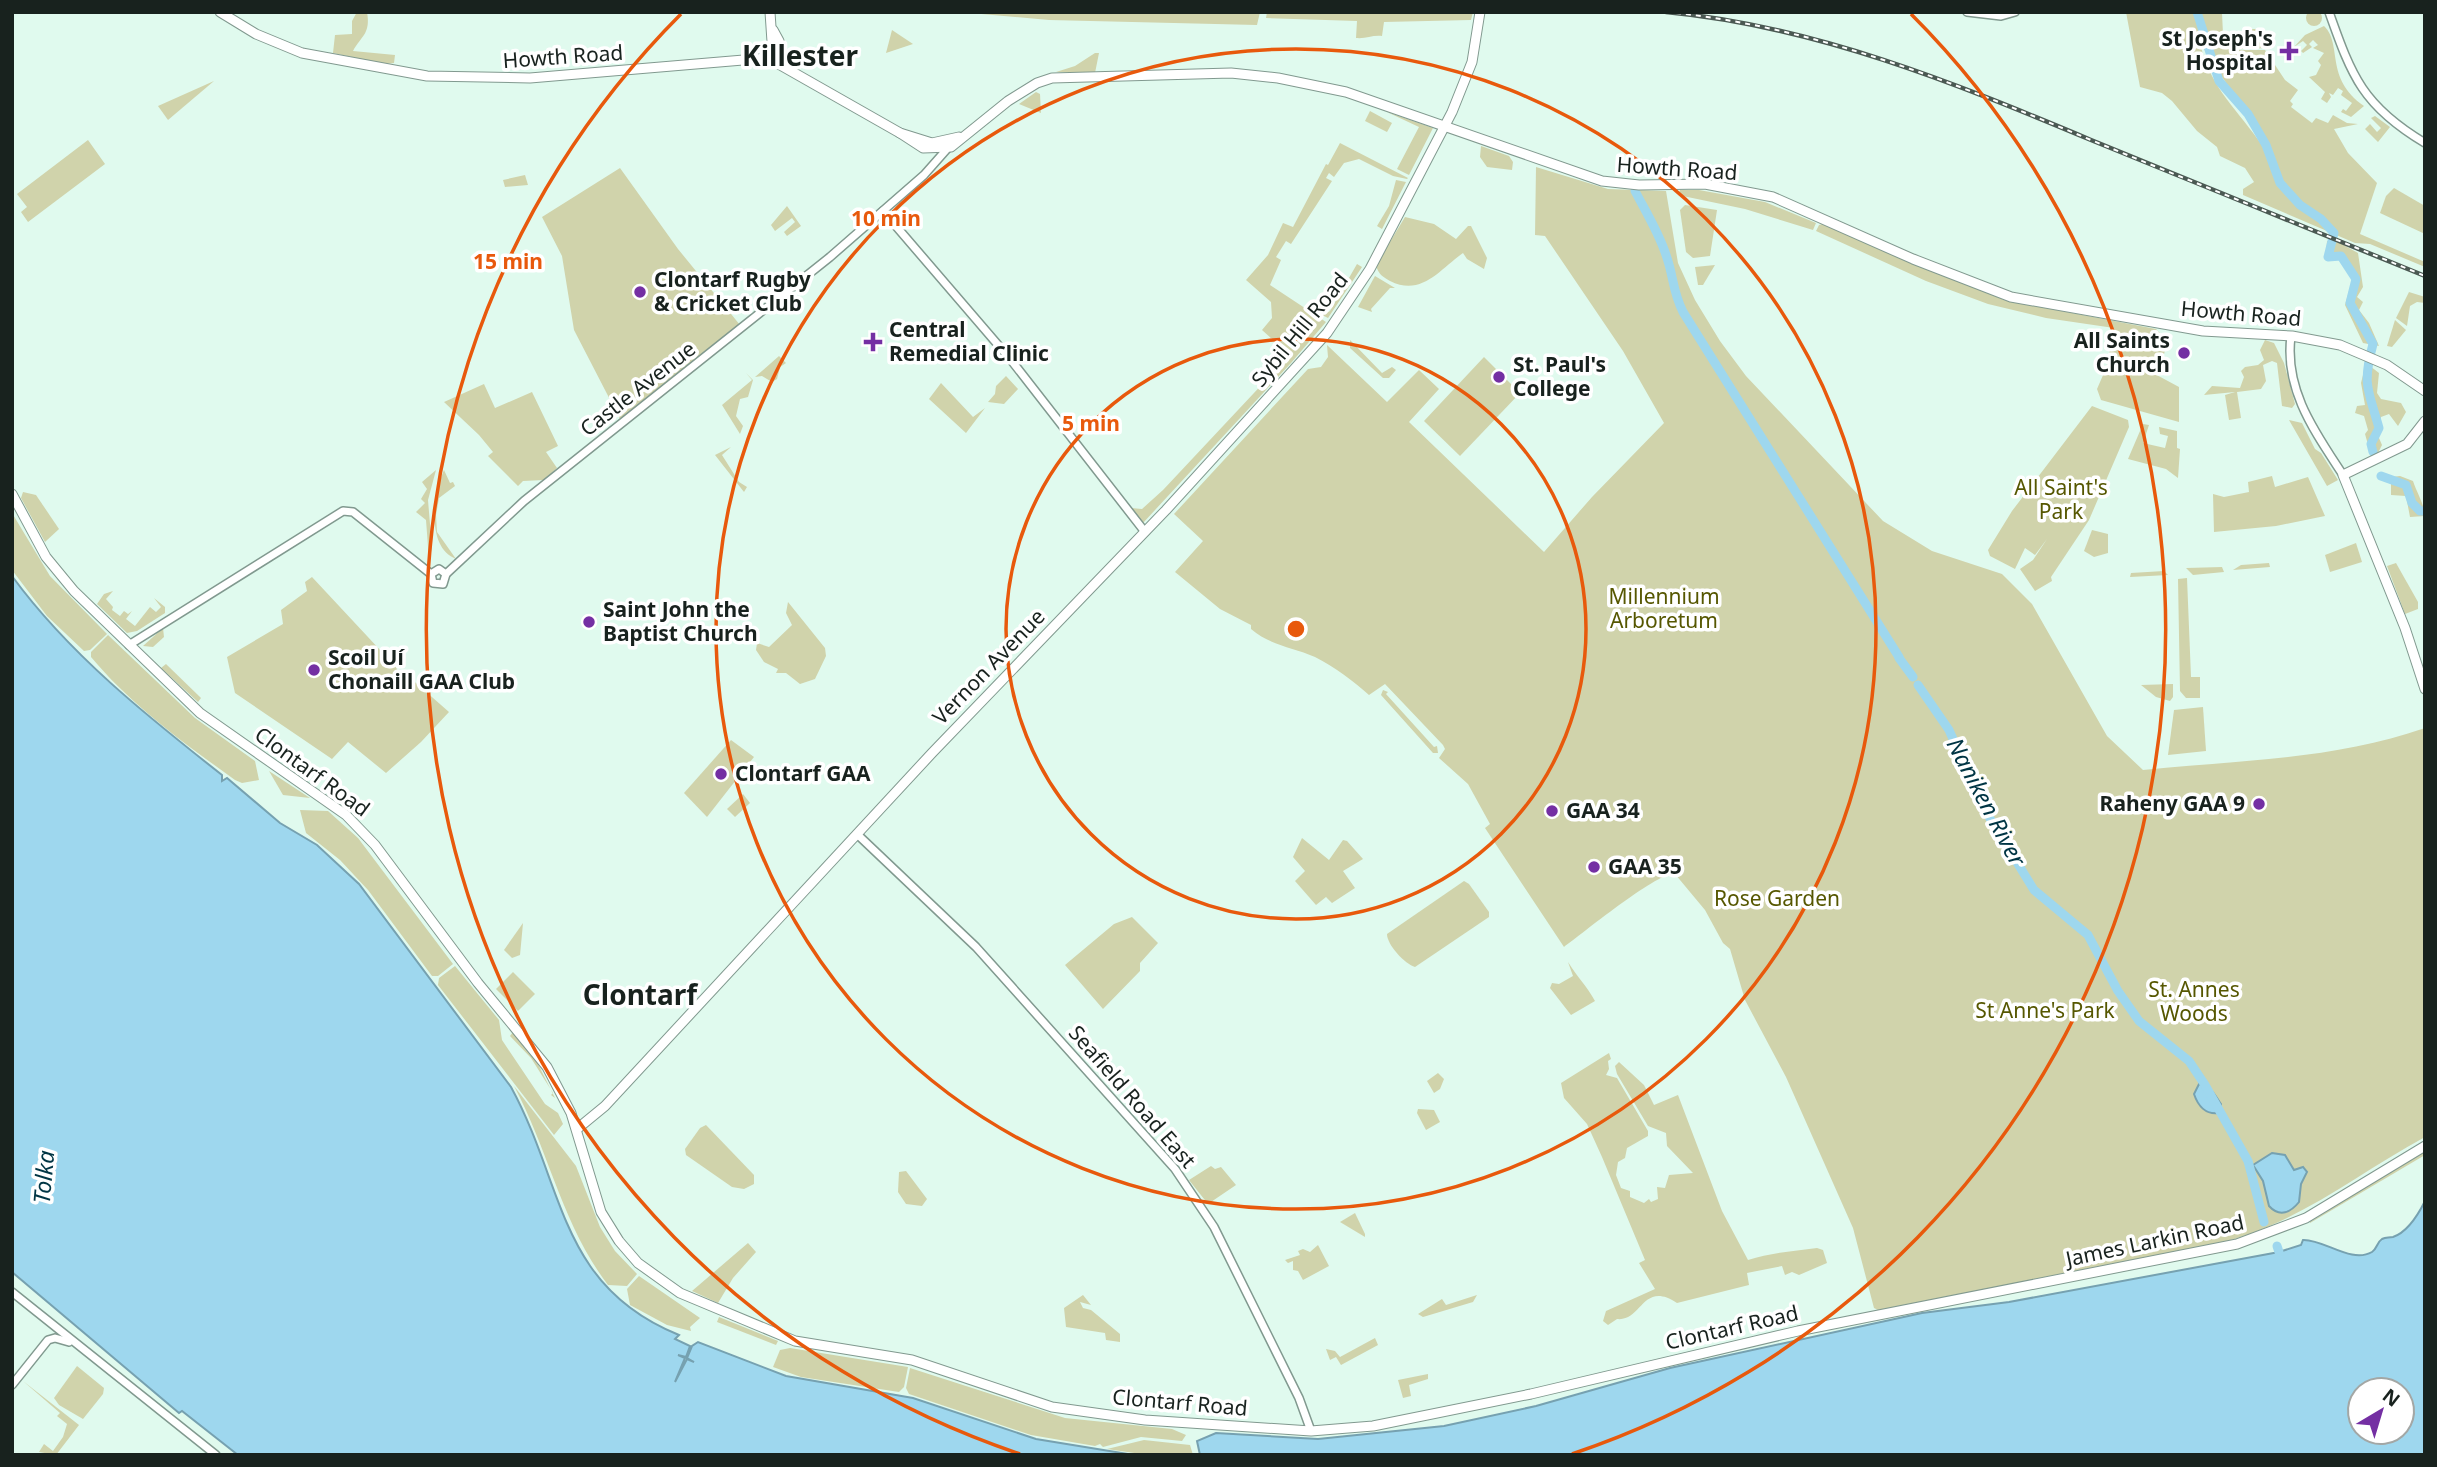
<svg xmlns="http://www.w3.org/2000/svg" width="2437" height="1467" viewBox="0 0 2437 1467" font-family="'Noto Sans',sans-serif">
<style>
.green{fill:#d0d3ab;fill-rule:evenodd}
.water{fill:#9ed7ee;stroke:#76a1b0;stroke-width:2;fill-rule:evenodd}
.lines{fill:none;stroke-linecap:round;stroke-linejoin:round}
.river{stroke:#9ed7ee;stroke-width:9}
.minor-casing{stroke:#81998f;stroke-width:10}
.major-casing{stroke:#81998f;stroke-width:11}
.minor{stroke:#fff;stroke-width:7}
.major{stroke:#fff;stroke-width:9}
.rail-casing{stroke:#4b5953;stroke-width:4.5}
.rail{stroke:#fff;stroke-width:2;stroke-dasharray:5;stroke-linecap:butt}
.ring{fill:none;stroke:#e8590c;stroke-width:3.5}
.poi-dot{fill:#742fa3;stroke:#fff;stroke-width:2.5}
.labels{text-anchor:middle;stroke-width:7;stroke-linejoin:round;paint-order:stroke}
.poi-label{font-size:21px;font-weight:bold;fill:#18221e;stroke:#fff;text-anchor:start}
.street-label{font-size:21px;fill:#18221e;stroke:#fff}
.park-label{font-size:21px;fill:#565701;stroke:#fff}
.water-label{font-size:23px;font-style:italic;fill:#003544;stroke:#fff}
.district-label{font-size:28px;font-weight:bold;fill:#18221e;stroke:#fff}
.centre{fill:#e8590c;stroke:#fff;stroke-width:3.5}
.ring-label{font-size:21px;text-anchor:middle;font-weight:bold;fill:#e8590c;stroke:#fff;stroke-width:7;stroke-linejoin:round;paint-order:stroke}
</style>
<rect width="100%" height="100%" fill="#e0faee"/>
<g class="green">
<circle cx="2314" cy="18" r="8"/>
<path d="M357,12H367C371,34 361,36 353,51L395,55L394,63L385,64L333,53L335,35L352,34V21Z"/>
<path d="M1260,12L1257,25L1049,20L970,13Z"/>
<path d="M1267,12H1473L1471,20L1384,22L1382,36C1372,35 1366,39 1356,38L1357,21L1266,18Z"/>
<path d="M2126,12H2238L2222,13L2223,34H2252V29H2260L2255,37L2264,48L2227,50H2265L2285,80L2298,90L2290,101L2293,104L2291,107L2312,123L2316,118L2328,123L2333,115L2347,123L2358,124L2334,129L2348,153L2377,183L2360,234L2425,262V267L2370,244L2355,243L2243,195V189L2254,182L2245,168L2220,156L2217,147L2197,131L2172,101L2162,93L2140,87ZM2199,39C2216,76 2247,105 2266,140L2259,141C2232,103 2209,86 2199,39Z"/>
<path d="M2324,26C2343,44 2324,78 2364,106L2351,117L2341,112L2343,109L2346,111L2352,103L2341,95L2343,91L2338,88L2333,95L2329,93L2331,97L2327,103L2321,99L2325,92L2309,77L2316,75L2321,65L2318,61L2324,53L2313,48L2318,45L2313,40L2309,44L2312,47L2303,53L2301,51L2307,45L2303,41L2294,47L2305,35Z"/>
<path d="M892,30L913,44L886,53Z"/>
<path d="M1095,53H1099L1095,73L1056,72L1075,66Z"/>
<path d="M214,81L168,120L158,106Z"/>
<path d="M1036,92L1040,94L1041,113L1019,104Z"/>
<path d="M1370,111L1392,123L1387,132L1365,121Z"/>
<path d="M1387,112L1433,128L1409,175L1397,169L1419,127Z"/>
<path d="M2375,116L2390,127L2378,142L2365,129L2370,124L2377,132L2381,128L2371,118Z"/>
<path d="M88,140L105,164L28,222L21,212L27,207L17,194Z"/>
<path d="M1340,143L1408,178L1407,179L1393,176L1359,159L1344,163L1334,177L1329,173L1326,178L1332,181L1291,244L1286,241L1276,257L1281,260L1270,285L1326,322L1291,363L1143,523L1131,508L1142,509L1163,490L1283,362L1276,350L1280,346L1262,330L1272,318L1271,302L1246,280L1268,255L1283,223L1293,227L1326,164L1328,165Z"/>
<path d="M1481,146L1509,156L1513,162L1512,170L1487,167L1480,157Z"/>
<path d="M1536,167L1608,189L1666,191L1678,263L1695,300L1720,341L1746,376L1883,521L1932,551L2002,574L2032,604L2107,736L2143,770C2238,760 2334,760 2425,728V1137C2357,1174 2303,1220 2227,1241L1878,1310L1874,1308L1853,1228L1786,1077L1745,1000L1730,949L1723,943L1705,910L1675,874C1660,870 1582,934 1564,947L1485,828L1490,824L1468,784L1439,758L1445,749L1443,745L1385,684L1369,695C1353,681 1335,667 1315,657C1293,647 1271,646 1251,629V625L1220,609L1175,572L1203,541L1174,514L1308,369L1321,367L1328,357L1327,345L1387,402L1419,370L1439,389L1409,422L1544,552L1592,497L1664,423L1623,351L1545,236L1535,235Z"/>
<path d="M620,168L678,249L740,325L620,419L574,330L562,256L542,217Z"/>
<path d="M525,175L528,185L505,187L503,180Z"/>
<path d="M1396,180L1406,182L1382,229L1377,226L1389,206Z"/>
<path d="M2394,188L2425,206V234L2380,213L2386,196Z"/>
<path d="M1699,190L1765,202L1816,223L1813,230L1745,209L1678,195L1680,190Z"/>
<path d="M1685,205L1717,210L1710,256L1693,258L1686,252L1680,210Z"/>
<path d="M787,206L801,226L787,236L784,232L795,222L792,218L775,231L771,225Z"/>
<path d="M1405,217L1434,224L1456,239L1468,226H1471L1487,258L1484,269L1467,259L1463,253C1440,269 1422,297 1390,281C1383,277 1378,274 1376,265Z"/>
<path d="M1822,224L2004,300L2156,329L2165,338C2167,353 2162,362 2153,373L2179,387V422L2101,400L2097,389L2107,366L2114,328L2046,318L1988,304L1926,281L1816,231L1819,225Z"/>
<path d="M2327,241L2340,243L2358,253L2363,287L2357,297L2363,302L2359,310L2369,323L2379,346L2363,343L2345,305L2354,273L2345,260L2326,257Z"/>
<path d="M1357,264L1362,267L1328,318L1322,315L1330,311Z"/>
<path d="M1715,265L1703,285H1698L1695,267Z"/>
<path d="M1375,276L1395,288H1390L1371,309L1372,312L1358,307Z"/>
<path d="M2409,292L2425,297V303L2417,302L2410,306L2407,326L2396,318Z"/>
<path d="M2395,320L2406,330L2392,347L2387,346Z"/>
<path d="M1350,340L1382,373L1392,367L1396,370L1389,378H1383L1350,348Z"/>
<path d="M2265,340L2274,343L2284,363L2295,404L2292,408L2282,406L2277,363L2272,361L2263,365L2266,381L2261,389L2237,392L2241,418L2229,420L2225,395L2235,392L2204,395L2212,386L2240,388L2244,377L2241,371L2245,367L2258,365L2264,360L2260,350Z"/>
<path d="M779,356L786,363L780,367L777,379L772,382L762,376L755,377Z"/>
<path d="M1484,357L1520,393L1460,456L1424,421Z"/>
<path d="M2366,363L2379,373L2377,393L2381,399L2401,403L2406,412L2398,426L2389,414L2381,417L2379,438L2382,445L2378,453L2371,455L2365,434L2368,430L2364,416L2355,413L2357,406L2365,405L2361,383Z"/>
<path d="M746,373L753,380L748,397L740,399L736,416L743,426L740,434L722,405L752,380Z"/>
<path d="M1006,376L1018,389L1004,404L988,402L995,394L996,386Z"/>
<path d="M941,383L973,417L985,408L966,433L929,399Z"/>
<path d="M484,384L495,408L532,392L558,446L546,452L557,468L544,480L523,481L518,486L488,456L493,452L479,435L444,402Z"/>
<path d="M2092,406L2128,420L2129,427L2089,520L2051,577L2052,581L2035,591L2020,569L2033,560L2047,539L2035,555L2025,548L2015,569L1990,556L1988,550L2012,511Z"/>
<path d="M2289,420L2302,423L2315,449L2321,453L2338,480L2327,486Z"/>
<path d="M2143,424L2149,425L2143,443L2165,448L2168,436L2160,434L2159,427L2177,431V448L2180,449L2178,478L2166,469L2128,459Z"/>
<path d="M731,447L722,455L739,482L747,487L744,492L715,455Z"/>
<path d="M436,470L428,500L432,548L429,560L426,520L416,512L425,503L421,499L427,489L422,482Z"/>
<path d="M444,470L450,483L453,482L455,486L439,498L436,515L437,532L456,559C425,547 434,493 444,470Z"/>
<path d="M2272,476L2275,487L2308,477L2325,516L2276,526L2214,532L2213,494L2224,497L2249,492L2248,482Z"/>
<path d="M2400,476L2413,481C2417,493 2425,506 2425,516L2410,517L2406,496L2391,495V477Z"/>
<path d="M23,492L36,495L59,529L45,542L21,498Z"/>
<path d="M12,513L50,576L107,634L90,650L84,651L47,616L12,570Z"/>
<path d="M2092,530L2108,534V553L2094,557L2084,551Z"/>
<path d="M2356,543L2362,562L2330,572L2325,555Z"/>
<path d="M2269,563L2270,567L2233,570L2241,565Z"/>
<path d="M2396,563L2418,602V609L2405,614L2387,566Z"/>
<path d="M2222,567L2224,572L2193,575L2186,568Z"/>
<path d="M2164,571L2168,575L2130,577L2131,573Z"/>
<path d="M312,577L395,666L400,674L398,686L408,676L449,712L421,742L386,773L348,742L332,759L235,693L227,657L283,624L281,610L307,591L305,582Z"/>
<path d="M2187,578L2191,677H2200V698H2186L2180,691L2178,579Z"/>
<path d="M113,591L106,599L113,607L112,610L120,616L124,611L128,614L132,611L126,619L135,626L150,607L156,612L161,607L154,598L165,607V613L137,631L127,633L97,604L104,594Z"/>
<path d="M788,602L825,648L826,656L815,679L800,684L786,673H776L778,669L764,662L756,650L757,643L769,647L792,625L786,613Z"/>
<path d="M163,628L164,637L153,647L143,646Z"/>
<path d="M108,635L195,718L255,761L259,780L242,783L235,780C185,744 131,705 91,657V652Z"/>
<path d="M166,664L201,698L198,702L161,668Z"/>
<path d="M2173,684V697L2170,701L2156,697L2141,685Z"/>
<path d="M1383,690L1388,692L1386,694L1434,747L1437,746L1438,753H1433L1381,695Z"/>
<path d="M2203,707L2206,751L2168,755L2174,710Z"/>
<path d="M731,740L754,757L707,817L684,793Z"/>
<path d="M269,771L310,798L283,795Z"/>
<path d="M743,794L750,803L735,817L727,809Z"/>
<path d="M300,810L328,811L358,838L453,964L438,976H432L368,890L340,860L306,833Z"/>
<path d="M1302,838L1329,860L1343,840L1347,841L1363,859L1343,871L1355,888L1332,903L1326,897L1316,905L1295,881L1305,871L1293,857Z"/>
<path d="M1464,881L1469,884L1489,912V917L1415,967C1405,964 1387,945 1387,934Z"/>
<path d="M1132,917L1158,943L1140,963V971L1103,1009L1065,965L1114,924Z"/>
<path d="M523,923L520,955L512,958L504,950Z"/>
<path d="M1568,962C1577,977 1587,986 1595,1001L1571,1015L1550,988L1552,983L1559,984L1573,976Z"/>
<path d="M455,966L499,1020L502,1040L545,1104L558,1113L563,1124L554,1135L438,985L439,978Z"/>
<path d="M513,972L535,994L518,1011L496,989Z"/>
<path d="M513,1032L537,1062L555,1098L551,1095L553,1093L531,1058L510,1036Z"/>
<path d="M1609,1053L1611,1059L1608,1061L1609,1069L1606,1075L1617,1078L1648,1131V1136L1627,1148L1625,1158L1618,1162L1616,1175L1621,1188L1630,1191V1197L1644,1203L1649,1199L1651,1202L1658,1199L1657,1187L1665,1188L1669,1175L1693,1173L1667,1146L1666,1133L1648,1126L1617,1074L1615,1066L1619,1062L1644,1085L1654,1105L1678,1095L1722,1211L1748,1260C1770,1253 1793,1251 1817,1248L1823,1250L1827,1263L1799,1275L1792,1272L1785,1275L1782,1266L1747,1273L1749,1285L1677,1303C1642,1280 1642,1322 1617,1319L1608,1325L1603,1321L1606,1311L1655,1289L1639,1263L1645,1260L1602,1157L1587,1124L1564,1098L1561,1083Z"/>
<path d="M1438,1073L1444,1079L1440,1089L1434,1093L1427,1081Z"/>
<path d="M514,1086L576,1166L600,1227L615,1251L637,1274L627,1286L608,1285C562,1225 549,1151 514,1086Z"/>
<path d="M1418,1109L1434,1110L1440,1122L1426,1130L1417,1113Z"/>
<path d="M706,1125L754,1175V1184L744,1189L732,1187L686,1155L685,1149L700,1128Z"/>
<path d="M2425,1151V1155L2310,1223V1222Z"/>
<path d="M1211,1166L1215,1169L1221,1167L1236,1185L1208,1204L1189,1180Z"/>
<path d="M906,1171L927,1199L922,1206L906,1204L898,1192L899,1172Z"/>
<path d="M1355,1213L1365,1234V1237L1340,1222Z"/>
<path d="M748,1243L756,1252L733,1278L718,1303L692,1291Z"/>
<path d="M1318,1245L1329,1266L1303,1280L1298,1271L1293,1270V1261L1288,1263L1285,1260L1300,1255L1298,1251L1303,1249L1310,1252Z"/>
<path d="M639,1276L700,1318L690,1327L691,1331L667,1325L630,1305L627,1289Z"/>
<path d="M1083,1295L1091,1305L1080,1302L1083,1308L1091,1310L1120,1334V1342L1106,1340L1105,1333L1066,1327L1064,1308Z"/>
<path d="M1477,1295L1473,1302L1423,1317L1418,1314L1442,1299L1446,1305Z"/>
<path d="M719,1317L778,1341L776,1345L717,1322Z"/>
<path d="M1375,1338L1378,1345L1341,1365L1336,1357L1330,1360L1326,1349L1335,1351L1340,1357Z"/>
<path d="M790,1348L908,1367L904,1387L899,1392L801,1377L773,1367L780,1350Z"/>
<path d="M77,1366L104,1388L103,1394L83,1419L59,1405L54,1398Z"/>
<path d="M910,1368L1065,1418L1172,1429L1186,1435L1182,1441L1141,1437L1103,1447L1100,1444L1095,1446L1031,1435L909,1394L906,1388Z"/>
<path d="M1428,1374V1379L1409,1385L1411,1396L1403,1398L1398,1380Z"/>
<path d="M23,1381L79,1425L56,1455L39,1452L44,1444L53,1451L63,1437L67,1424L57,1416L60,1413Z"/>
<path d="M1144,1440L1190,1445L1193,1455H1148L1107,1449Z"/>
</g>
<g class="water">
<path d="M12,576C69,654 147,716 222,775V781L227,778L280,823L317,845L359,884L511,1087C565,1186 558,1286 679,1335L675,1339L690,1346L686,1357L678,1355L685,1358L675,1382L687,1359L694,1362L687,1358L692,1346L698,1342L786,1376L913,1398L1036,1439L1134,1455H238L182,1411L179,1413L12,1272Z"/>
<path d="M2199,1084C2210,1085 2215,1095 2221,1104L2219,1113C2206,1115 2198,1106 2194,1094Z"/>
<path d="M2272,1153L2285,1155L2294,1170L2303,1167L2307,1172L2301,1184L2299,1202C2291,1212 2280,1218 2269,1206L2263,1181L2253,1165Z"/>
<path d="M2425,1201V1455H1200L1197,1441L1216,1433L1318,1439L1444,1426L1536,1406L1670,1368L1922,1313L2009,1302L2279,1252L2301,1245L2303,1240C2324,1239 2351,1264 2372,1252C2377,1249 2377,1242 2382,1239C2386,1237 2388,1238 2393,1237C2408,1232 2418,1215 2425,1201ZM2402,1390V1432H2360V1390Z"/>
</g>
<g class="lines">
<g class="river">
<path d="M2197,12L2219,81L2248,114L2266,145L2280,183L2300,205L2321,219L2334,233L2328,257L2341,256L2356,279L2350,303L2373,344C2362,385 2368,389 2379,428L2371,444L2373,452"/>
<path d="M1635,191C1646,212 1659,233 1666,255C1674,277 1672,290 1683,312L1899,657"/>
<path d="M2381,476L2406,485L2412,503L2420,511H2425"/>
<path d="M1899,658L1913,677"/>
<path d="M1918,685L1949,730L1986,812L2034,890L2088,935L2118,991L2139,1021L2189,1061L2205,1085L2248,1161L2264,1222"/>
<path d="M2277,1246L2279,1252"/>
</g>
<defs>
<g id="minor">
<path d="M1967,12L2001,16L2015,12"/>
<path d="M2329,12C2352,77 2363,106 2425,143"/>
<path d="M883,211L1011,360L1145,532"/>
<path d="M2291,336C2284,390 2315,432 2343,475"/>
<path d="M431,574L439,569L446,574"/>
<path d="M129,645L343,511L353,512L431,574L433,583L443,584L446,574L524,501L830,257L924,175L947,149L946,145"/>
<path d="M858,835L976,947L1175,1169L1214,1227L1299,1398L1311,1431"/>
<path d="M12,1292L216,1455"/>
<path d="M12,1385L48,1340L55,1338L69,1342"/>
</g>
<g id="major">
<path d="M220,12L256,34L302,53L427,76L530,78L768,58L900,133L932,143L959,137"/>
<path d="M773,30L779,41L784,66"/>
<path d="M768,58L772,42L770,12"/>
<path d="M900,133L923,148L951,147L1008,101L1037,83L1052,78L1231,73L1278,78L1346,92L1602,181L1639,185L1705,184L1773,197L1913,259L2011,297L2203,331L2292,336L2340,345L2387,365L2425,391"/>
<path d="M2425,421L2407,444L2343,475L2405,628L2425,689"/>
<path d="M12,494L46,557L74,591L200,713L346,815L375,845L478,983L547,1067L571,1113L601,1212L619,1241L638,1263L680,1293L795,1341L912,1360L1052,1407L1145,1420L1311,1431L1373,1426L1531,1394L1798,1331L2237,1244L2306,1218L2425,1146"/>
<path d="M577,1129L605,1106L932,753L1166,510L1327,333L1370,269L1452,112L1472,62L1480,12"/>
</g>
</defs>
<use href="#minor" class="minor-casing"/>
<use href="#major" class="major-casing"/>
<use href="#minor" class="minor"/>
<use href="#major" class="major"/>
<defs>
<path id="rail" d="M1666,12C1815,26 1955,83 2091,140C2202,186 2314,230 2425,276"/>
</defs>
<use href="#rail" class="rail-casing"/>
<use href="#rail" class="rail"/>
</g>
<g class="ring">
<circle cx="1296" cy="629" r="290"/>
<circle cx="1296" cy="629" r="580"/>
<path d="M1020 1454A870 870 0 0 1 681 14M1911 14A870 870 0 0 1 1572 1454"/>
</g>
<g class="poi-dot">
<path d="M2285.5 40.5h7v7h7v7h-7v7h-7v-7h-7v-7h7z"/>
<circle cx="640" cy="292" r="7"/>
<path d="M869.5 331.5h7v7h7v7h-7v7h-7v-7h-7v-7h7z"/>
<circle cx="2184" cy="353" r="7"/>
<circle cx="1499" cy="377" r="7"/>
<circle cx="589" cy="622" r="7"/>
<circle cx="314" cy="670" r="7"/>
<circle cx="721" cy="774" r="7"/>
<circle cx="2259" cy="804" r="7"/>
<circle cx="1552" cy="811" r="7"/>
<circle cx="1594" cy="867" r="7"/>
</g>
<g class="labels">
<g class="poi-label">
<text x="2273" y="46" text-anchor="end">St Joseph's<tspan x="2273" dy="24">Hospital</tspan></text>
<text x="654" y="287">Clontarf Rugby<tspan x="654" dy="24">&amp; Cricket Club</tspan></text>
<text x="889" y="337">Central<tspan x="889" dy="24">Remedial Clinic</tspan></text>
<text x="2170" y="348" text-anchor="end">All Saints<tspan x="2170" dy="24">Church</tspan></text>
<text x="1513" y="372">St. Paul's<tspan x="1513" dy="24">College</tspan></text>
<text x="603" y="617">Saint John the<tspan x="603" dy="24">Baptist Church</tspan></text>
<text x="328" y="665">Scoil Uí<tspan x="328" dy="24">Chonaill GAA Club</tspan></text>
<text x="735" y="781">Clontarf GAA</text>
<text x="2245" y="811" text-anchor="end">Raheny GAA 9</text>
<text x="1566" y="818">GAA 34</text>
<text x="1608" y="874">GAA 35</text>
</g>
<g class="street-label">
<text transform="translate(563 57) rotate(-4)" y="7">Howth Road</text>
<text transform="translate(1677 169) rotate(4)" y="7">Howth Road</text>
<text transform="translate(2241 314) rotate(5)" y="7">Howth Road</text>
<text transform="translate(1300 330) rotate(-51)" y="7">Sybil Hill Road</text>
<text transform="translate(638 389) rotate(-38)" y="7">Castle Avenue</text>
<text transform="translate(989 667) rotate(-46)" y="7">Vernon Avenue</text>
<text transform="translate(312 772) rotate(36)" y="7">Clontarf Road</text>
<text transform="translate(1132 1097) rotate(49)" y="7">Seafield Road East</text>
<text transform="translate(2155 1241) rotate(-12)" y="7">James Larkin Road</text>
<text transform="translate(1732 1328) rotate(-13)" y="7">Clontarf Road</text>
<text transform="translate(1180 1403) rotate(5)" y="7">Clontarf Road</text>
</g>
<g class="park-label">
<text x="2061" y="495">All Saint's<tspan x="2061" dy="24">Park</tspan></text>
<text x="1664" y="604">Millennium<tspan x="1664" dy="24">Arboretum</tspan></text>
<text x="1777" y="906">Rose Garden</text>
<text x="2194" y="997">St. Annes<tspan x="2194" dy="24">Woods</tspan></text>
<text x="2045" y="1018">St Anne's Park</text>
</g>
<g class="water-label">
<text transform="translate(1986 802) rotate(62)" y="8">Naniken River</text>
<text transform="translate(44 1177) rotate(-85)" y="8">Tolka</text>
</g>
<g class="district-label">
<text x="800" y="66">Killester</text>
<text x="640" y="1005">Clontarf</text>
</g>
</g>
<circle cx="1296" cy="629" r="10" class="centre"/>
<g class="ring-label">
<text x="886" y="226">10 min</text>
<text x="508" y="269">15 min</text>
<text x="1091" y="431">5 min</text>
</g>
<rect width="2437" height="1467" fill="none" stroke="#18221e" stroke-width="28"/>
<g transform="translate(2381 1411) rotate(38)"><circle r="33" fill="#ffffff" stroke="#a3a7a5" stroke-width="2"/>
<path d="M0-5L12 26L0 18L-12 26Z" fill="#742fa3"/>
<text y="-10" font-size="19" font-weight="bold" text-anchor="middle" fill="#18221e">N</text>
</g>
</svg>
